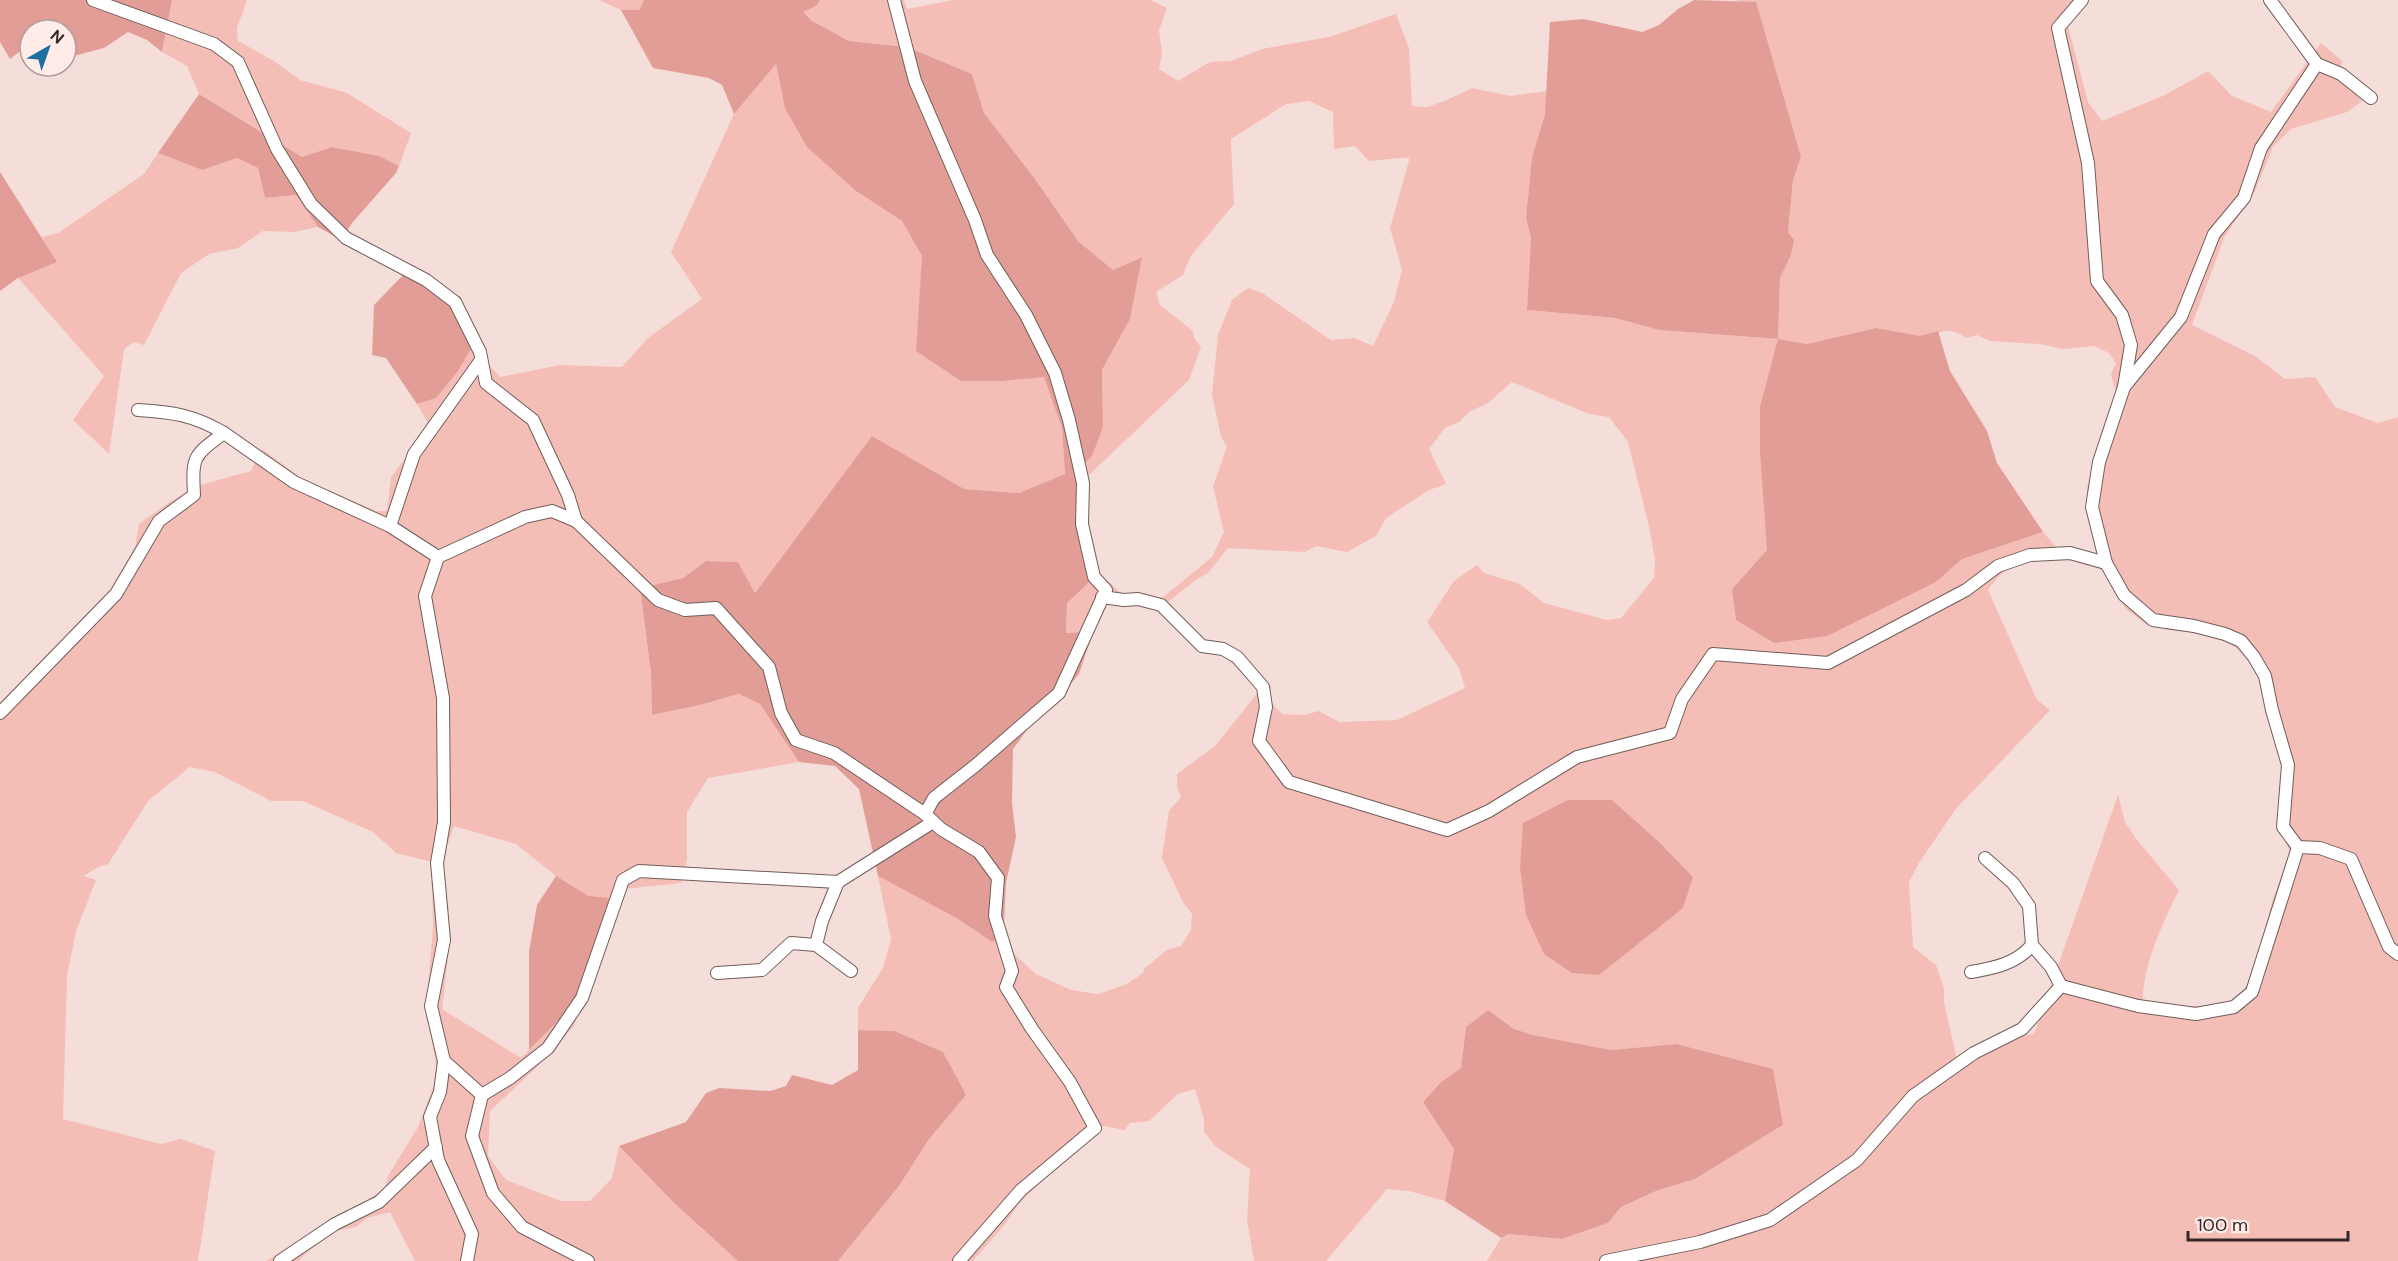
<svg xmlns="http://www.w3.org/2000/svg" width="2398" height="1261" viewBox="0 0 2398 1261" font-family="'DM Sans',sans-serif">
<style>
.green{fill:#f4beb7;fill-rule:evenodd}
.forest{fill:#e29e96}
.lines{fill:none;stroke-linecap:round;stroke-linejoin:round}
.minor-casing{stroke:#705d5a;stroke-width:14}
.minor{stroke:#fff;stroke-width:12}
</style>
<rect width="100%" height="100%" fill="#f5ddda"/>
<g class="green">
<path d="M172,0H247L237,28L238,41L274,61L300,80L347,93L411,133L399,166L379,156L332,147L302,157L199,94L187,66L162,52Z"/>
<path d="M599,0H644L639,10H621Z"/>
<path d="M820,0H904L907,9L953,0H1151L1167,8L1159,30L1162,52L1159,69L1178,81L1210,62L1231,61L1262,49L1329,37L1396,14L1409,48L1412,106L1427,107L1447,100L1472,88L1510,96L1547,91L1545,114L1532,157L1526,218L1531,237L1527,310L1615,318L1659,330L1778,339L1780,278L1791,255L1788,232L1793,180L1801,157L1743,2L1735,0H2086L2068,26L2088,102L2102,121L2165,95L2208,71L2232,96L2271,112L2321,43L2342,61L2340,77L2362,101L2347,112L2291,129L2273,147L2255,191L2224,238L2192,325L2255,356L2285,379L2315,377L2335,407L2378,423L2398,417V1261H1487L1501,1238L1507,1234L1562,1239L1608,1223L1621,1207L1656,1191L1695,1179L1783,1125L1676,1044L1611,1050L1533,1035L1514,1029L1488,1010L1466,1027L1461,1068L1440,1083L1423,1102L1454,1149L1445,1201L1409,1191L1387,1189L1326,1261H1254L1247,1220L1250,1169L1216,1147L1204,1132V1119L1195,1089L1178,1094L1149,1121L1130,1123L1125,1130L1103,1126L1048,1174L1018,1205L1005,1224L973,1261H838L899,1186L929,1139L894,1031L858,1030V1008L883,968L891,939L878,876L958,919L992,942L1007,934L1013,953L1036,974L1071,990L1098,994L1127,984L1143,973L1145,968L1167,950L1181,946L1191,930L1192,914L1183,902L1162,858L1169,811L1181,797L1177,788V774L1215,746L1259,691L1225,656L1200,651L1157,608L1107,602L1093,632L1066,634L1067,603L1099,573L1123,595L1135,593L1162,598L1212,557L1224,532L1213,487L1227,446L1221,437L1212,394L1218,335L1232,300L1248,288L1262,293L1331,340L1354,338L1373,346L1394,302L1402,270L1390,228L1410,157L1369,161L1355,146L1334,149L1333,112L1309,101L1286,104L1231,139L1234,204L1190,257L1183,275L1156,292L1160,305L1193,331L1194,338L1201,347L1189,380L1088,476L1079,468L1103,427L1102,370L1130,319L1141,257L1113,270L1078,241L1035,179L984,113L972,74L907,47L849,41L811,21L802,12L816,6ZM1876,328C1890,331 1906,336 1920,336C1942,335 1943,324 1967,338L1977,335L1990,341L2040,344L2063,349L2094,346L2109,353L2116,363L2111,374L2116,392L2102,430L2087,488L2088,517L2098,554L2057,548L2043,532L1962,559L1936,582L1883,607L1732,589L1767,550L1778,339L1807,344ZM1512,382L1589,414L1609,417L1628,442L1650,530L1655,561L1654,578L1621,618L1607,620L1544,603L1520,584L1484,573L1477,565L1454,581L1427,622L1459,668L1465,688L1397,720L1339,722L1319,711L1304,715L1282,714L1269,700L1271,686L1244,656L1205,643L1168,602L1197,579L1208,573L1228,548L1305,552L1316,546L1347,552L1376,536L1386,518L1429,490L1446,484L1429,449L1445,428L1459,422L1469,412L1488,403ZM2066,559L2103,570L2126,609L2146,624L2167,630L2198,633L2228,643L2243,652L2260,679L2283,763L2279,828L2290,852L2272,902L2254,969L2242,994L2223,1006H2171L2143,1000C2142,967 2164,920 2179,890L2137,840L2125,822L2118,795L2034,1034L2015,1037L1959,1069L1944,1002V988L1936,965L1913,947L1909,882L1919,863L1955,810L2050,710L2037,700L1988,590C2009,559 2031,562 2066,559Z"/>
<path d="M776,63L785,108L856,191L902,221L922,256L920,297L1004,381L1044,376L1062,428L1065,474L1019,493L963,489L872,436L755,593L738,562L706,561L683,578L640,588L651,673L652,715L700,705L740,694L760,704L799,762L708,778L687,812V860L681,883L625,889L592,985L573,1027L536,1068L490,1111L488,1156L506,1180L561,1201H590L612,1178L619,1146L674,1203L738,1261H415L390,1212L367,1218L356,1227L330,1232L298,1261H266L385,1189L388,1176L418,1127L438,1074L426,1011L433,927L432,862L396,853L373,832L303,801H271L215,772L190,767L148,801L108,864L98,867L84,876L96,880L76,931L67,976L63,1119L161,1144L181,1139L215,1151L198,1261H0V703L110,590L135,547L139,524L168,503L200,485L251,471L262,449L301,478L376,511H387L391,477L421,438L427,421L417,404L436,398L477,338L487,363L500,377L560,365L622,367L648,338L702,299L671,252L734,114ZM454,826L516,844L556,876L589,896L571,1008L521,1058L442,1009L450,940L442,861Z"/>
<path d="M158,153L202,170L237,158L258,168L265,198L296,195L318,227L294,232L263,231L238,248L209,254L181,273L144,345L133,342L124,349L109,454L73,420L104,376L18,278L32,271L51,254L42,237L58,233L144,174Z"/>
</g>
<g class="forest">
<path d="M0,0H172L162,52L147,40L128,32L104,48L66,58V30H30V54L19,52L10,59L0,42Z"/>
<path d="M644,0H820L816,6L803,12L812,21L849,41L907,47L972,74L984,113L1035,179L1078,241L1113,270L1142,257L1130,319L1102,370L1103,427L1092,456L1080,468L1088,476L1089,527L1099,573L1067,603L1066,633L1093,632L1079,674L1054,704L1037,716L1013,749L1012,803L1016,837L1006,883L1004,922L1007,934L992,942L958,919L878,876L859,789L835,766L799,762L760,704L739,694L700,705L652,715L651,673L640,588L683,578L706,561L738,562L755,593L872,436L964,489L1019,493L1065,474L1062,428L1044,377L1004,381H961L916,351L922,256L902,221L856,191L807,147L785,108L776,64L734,114L722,85L709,78L653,68L621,10H639Z"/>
<path d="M1694,0L1756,2L1801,157L1793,180L1788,232L1794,240L1791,255L1780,278L1778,339L1807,344L1876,328L1920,336L1938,331L1950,371L1987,431L1997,463L2043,532L1962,559L1936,582L1827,636L1774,643L1736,620L1732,589L1767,550L1760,452V407L1778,339L1659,330L1615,318L1527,310L1531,237L1526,218L1532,157L1545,114L1550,22L1584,19L1642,32L1659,25L1678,9Z"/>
<path d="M199,94L302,157L332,147L379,156L399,166L396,173L352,223L347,231L376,248L425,272L453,296H460L477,338L458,371L436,398L417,404L386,358L372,355L374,305L403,275L318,227L296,195L265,198L258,168L237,158L202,170L158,153Z"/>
<path d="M0,172L57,262L18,278L0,291Z"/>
<path d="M1568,800H1612L1659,842L1693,877L1683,908L1599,975L1572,973L1544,954L1526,915L1520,867L1523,823Z"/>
<path d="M556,876L589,896L609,898L600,935L571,1008L529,1050V952L537,905Z"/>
<path d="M1488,1010L1514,1029L1533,1035L1611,1050L1676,1044L1773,1069L1783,1125L1695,1179L1656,1191L1621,1207L1608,1223L1562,1239L1508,1234L1501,1238L1445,1201L1454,1149L1423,1102L1440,1083L1461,1068L1466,1027Z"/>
<path d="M858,1030L894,1031L943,1052L966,1095L929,1139L899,1186L838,1261H738L674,1203L619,1146L686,1122L706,1093L719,1088L770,1091L786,1086L792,1075L832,1085L858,1070Z"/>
</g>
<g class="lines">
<defs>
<g id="minor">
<path d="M93,0L214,44L238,62L277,149L311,204L346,238L426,280L455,302L480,352L486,383L533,420L568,495L576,521L658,600L685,610L716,608L769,667L781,713L796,740L834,753L925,814L941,829L979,852L998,878L995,916L1012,971L1006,987L1032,1029L1070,1082L1095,1128L1021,1190L959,1261"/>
<path d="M894,0L915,81L975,220L987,255L1026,315L1055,373L1069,420L1083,483L1082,524L1094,577L1106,590L1059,693L976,765L934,798L925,814"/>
<path d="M2082,0L2058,28L2088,163L2097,281L2122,315L2131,345L2124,387L2099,462L2092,507L2106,563L2124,595L2153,620L2194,626L2225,634L2241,641L2254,657L2265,676L2272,710L2288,765L2283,827L2298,847"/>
<path d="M2270,0L2317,64L2341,74L2371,98"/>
<path d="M2124,387L2181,317L2214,234L2244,198L2261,148L2317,64"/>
<path d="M138,410C172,412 194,415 224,433"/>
<path d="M390,526L414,454L481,360"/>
<path d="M438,557L425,596L443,698L444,822L437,863L444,940L431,1006L444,1061L440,1092L430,1117L438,1160L472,1234L467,1261"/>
<path d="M1102,597L1124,600L1138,599L1161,605L1202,646L1223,649L1237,657L1263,687L1266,707L1259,741L1289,782L1447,830L1489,811L1577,757L1670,733L1682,699L1713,654L1828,663L1966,590L1998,566L2030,555L2070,553L2106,563"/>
<path d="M0,713L116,594L159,521L194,495C192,456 193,456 224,433L294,482L390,526L438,557L525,517L552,511L576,521"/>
<path d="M1985,858L2013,883L2029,906L2032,945"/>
<path d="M816,945L822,921L838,882L933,822"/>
<path d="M1971,972C1994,968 2016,964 2032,945L2051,967L2061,986"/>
<path d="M717,973L762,970L791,943L816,945L851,971"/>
<path d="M444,1061L482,1095L472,1136L493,1193L522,1227L588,1261"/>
<path d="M482,1095L510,1078L548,1048L582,998L623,880L639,871L838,882"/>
<path d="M280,1261L335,1224L379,1202L436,1147"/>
<path d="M1606,1261L1700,1242L1770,1220L1857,1160L1913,1096L1974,1053L2022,1029L2061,986L2138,1006L2196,1014L2234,1007L2252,992L2298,847L2320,848L2351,859L2389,947L2398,954"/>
</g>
</defs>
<use href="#minor" class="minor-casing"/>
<use href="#minor" class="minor"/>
</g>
<g transform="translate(48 48) rotate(40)"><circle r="28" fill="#ffece9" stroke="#ad9e9b" stroke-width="1.5"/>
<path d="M0-4.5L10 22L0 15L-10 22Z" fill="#1c70a0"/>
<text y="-9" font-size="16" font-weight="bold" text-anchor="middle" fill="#312827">N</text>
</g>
<path d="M2188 1231v9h160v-9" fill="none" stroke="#312827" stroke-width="3"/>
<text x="2197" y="1231" font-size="18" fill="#312827" stroke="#ffece9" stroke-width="4.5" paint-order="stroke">100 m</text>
</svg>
